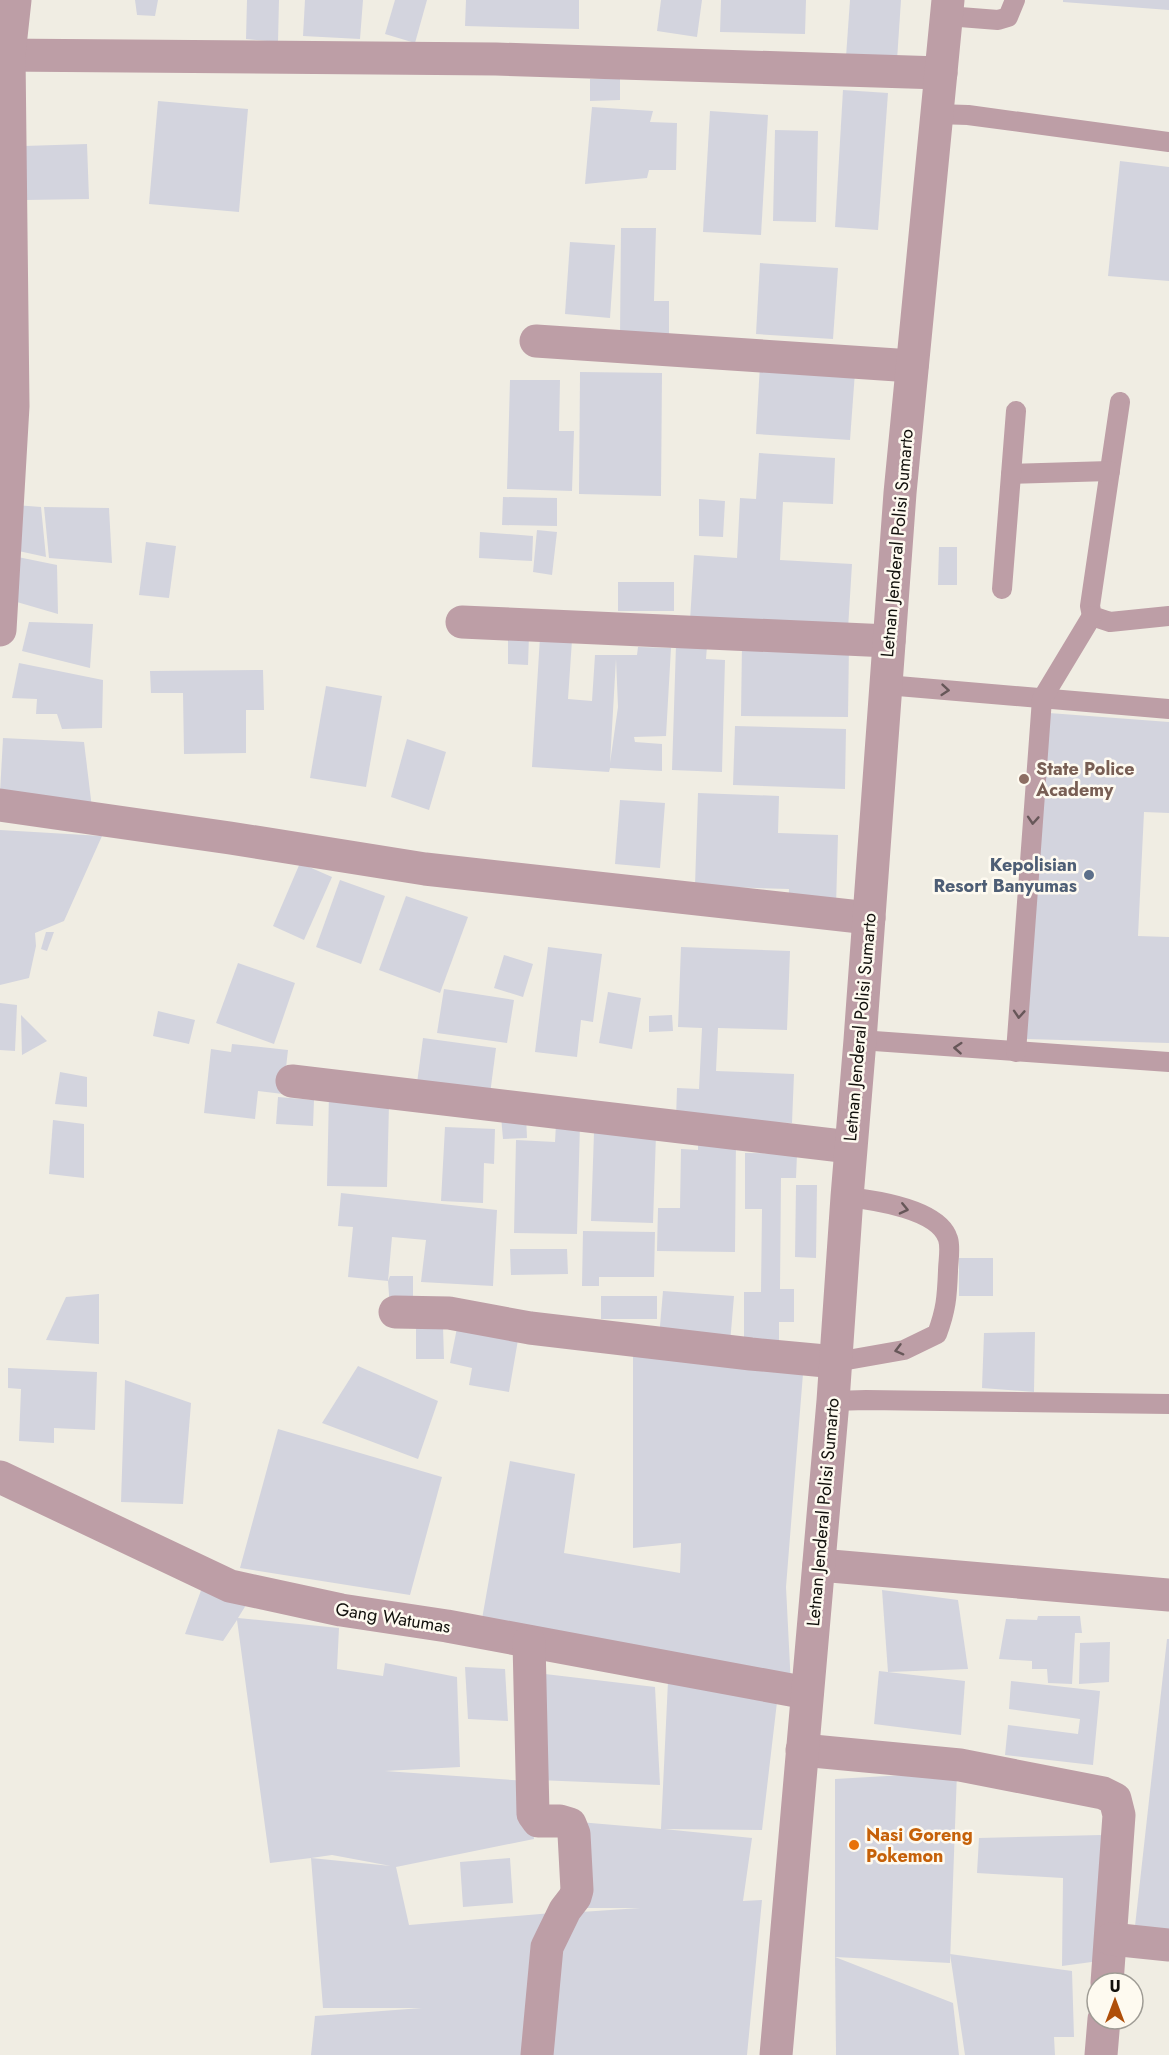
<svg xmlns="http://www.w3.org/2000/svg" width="1169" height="2055" viewBox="0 0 1169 2055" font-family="Jost,sans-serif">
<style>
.building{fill:#d3d4de;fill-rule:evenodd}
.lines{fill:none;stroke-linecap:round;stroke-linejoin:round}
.service{stroke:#bd9ea6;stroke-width:20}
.minor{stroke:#bd9ea6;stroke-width:33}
.tertiary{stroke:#bd9ea6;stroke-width:33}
.oneway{stroke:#675759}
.education-dot{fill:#8d6e63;stroke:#fefaf0;stroke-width:2}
.service-dot{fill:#5c6f8a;stroke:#fefaf0;stroke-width:2}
.food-dot{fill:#e8710a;stroke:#fefaf0;stroke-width:2}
.labels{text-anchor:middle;stroke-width:5;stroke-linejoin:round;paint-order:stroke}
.street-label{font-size:18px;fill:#11100c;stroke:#fefaf0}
.education-label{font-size:18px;font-weight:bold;fill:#785e54;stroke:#fefaf0;text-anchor:start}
.service-label{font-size:18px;font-weight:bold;fill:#4e5e75;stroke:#fefaf0;text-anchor:end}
.food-label{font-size:18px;font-weight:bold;fill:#c56008;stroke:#fefaf0;text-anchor:start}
</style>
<rect width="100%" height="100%" fill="#f0ede3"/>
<g class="building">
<path d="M135,0H158L155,16L137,15Z"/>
<path d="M247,0H279L278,42L246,39Z"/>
<path d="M305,0H363L360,39L303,36Z"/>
<path d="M395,0H427L415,43L385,34Z"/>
<path d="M466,0H579V29L465,26Z"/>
<path d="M661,0H702L697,37L657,31Z"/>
<path d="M721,0H806L805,34L720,32Z"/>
<path d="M850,0H901L897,60L846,57Z"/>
<path d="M1063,0H1169V10L1063,2Z"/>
<path d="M620,78V100L590,101V79Z"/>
<path d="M843,90L888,93L878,230L835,227Z"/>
<path d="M158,101L248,109L239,212L149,204Z"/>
<path d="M592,107L653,111L650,122L677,123L676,170H649L647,178L585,184Z"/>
<path d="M710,111L768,115L761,235L703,232Z"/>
<path d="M775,130L818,131L816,222L773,221Z"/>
<path d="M87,144L89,199L25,200L24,146Z"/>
<path d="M1120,161L1169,167V281L1108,276Z"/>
<path d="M621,228H656L654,301H669V337H620Z"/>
<path d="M570,242L615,245L610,318L565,314Z"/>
<path d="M760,263L838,268L833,339L756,334Z"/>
<path d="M760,365L855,372L850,440L756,434Z"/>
<path d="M580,372L662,373L661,496L579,494Z"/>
<path d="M510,380H560L559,431H574L572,491L507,489Z"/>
<path d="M759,453L835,458L833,504L783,502L780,560L852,564L848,629L690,621L694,555L737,558L740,498L756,499Z"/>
<path d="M503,497L557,498V526L502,525Z"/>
<path d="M699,499L725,501L723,537L699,536Z"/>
<path d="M15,505L41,507L46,557L14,550Z"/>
<path d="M44,507L109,508L112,563L49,558Z"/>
<path d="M537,530L557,532L552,575L533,572Z"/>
<path d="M480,532L533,536L532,561L479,558Z"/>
<path d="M146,542L176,546L169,598L139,595Z"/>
<path d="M939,547H957V585H938Z"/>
<path d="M8,555L57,565L58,614L10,600Z"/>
<rect x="618" y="582" width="56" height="29"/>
<path d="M29,622L93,624L90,668L22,651Z"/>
<path d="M508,635H529L528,665L508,664Z"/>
<path d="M540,637L572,640L568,699L592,701L595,655H637L638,647L671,648L666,736L634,737L635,742L662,744V771L610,768L609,772L532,767ZM616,659L618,707L610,763Z"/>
<path d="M742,643L849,645L848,717L741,716Z"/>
<path d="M676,645L707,646L706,659L725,660L722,772L672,770Z"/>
<path d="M19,663L103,680L102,728L62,729L57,714H36L37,699L12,698Z"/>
<path d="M263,670L264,710H246V753L184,754L183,693H151L150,671Z"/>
<path d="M326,686L382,696L366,787L310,778Z"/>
<path d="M1049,713L1169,722V813L1144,812L1138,936L1169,937V1043L1026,1039Z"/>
<path d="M735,726L846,729L845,789L733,785Z"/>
<path d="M3,738L84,742L92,808L0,793Z"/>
<path d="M407,739L446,752L429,810L391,797Z"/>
<path d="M698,793L779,796L778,833L838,835L836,907L788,906L789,889L695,886Z"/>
<path d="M620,800L665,803L660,868L615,864Z"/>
<path d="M0,830L102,836L64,921L35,933L36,946L29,978L0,985Z"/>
<path d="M300,863L332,877L304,940L273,926Z"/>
<path d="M340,880L385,896L361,964L316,947Z"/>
<path d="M406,896L468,917L440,993L379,970Z"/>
<path d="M46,932H54L47,951L41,949Z"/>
<path d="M548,947L602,954L593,1022L581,1020L577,1057L535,1052Z"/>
<path d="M681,947L790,951L787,1030L718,1028L716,1071L794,1074L792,1123L676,1119L677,1088L699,1089L702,1028L678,1027Z"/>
<path d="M504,955L533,964L523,997L494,988Z"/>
<path d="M238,963L295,983L274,1044L216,1023Z"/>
<path d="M444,989L514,1000L507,1043L437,1033Z"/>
<path d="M608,992L641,998L632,1049L599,1043Z"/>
<path d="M0,1003L17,1005L15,1051L0,1050Z"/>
<path d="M158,1011L195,1020L189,1044L153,1036Z"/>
<path d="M21,1015L47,1041L22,1055Z"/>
<path d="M672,1015L673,1031L649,1032V1016Z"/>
<path d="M423,1038L496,1048L490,1094L417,1083Z"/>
<path d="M232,1044L288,1050L283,1094L258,1091L255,1119L204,1113L211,1049L231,1052Z"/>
<path d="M60,1072L87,1077V1107L55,1104Z"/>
<path d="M329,1093L389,1104L387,1187L327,1186Z"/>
<path d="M278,1097L314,1100L313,1126L276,1124Z"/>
<path d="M526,1115L527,1138L503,1139L501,1116Z"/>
<path d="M53,1120L84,1124V1178L49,1174Z"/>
<path d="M556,1124H580L577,1234L514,1233L516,1140L555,1142Z"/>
<path d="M445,1127L495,1129L494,1164L484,1163L483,1203L441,1201Z"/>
<path d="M594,1132L656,1134L653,1223L591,1221Z"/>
<path d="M698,1136L736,1137L735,1252L657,1251L658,1208H680L681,1149L698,1150Z"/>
<path d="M745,1153L797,1154L796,1178H781L780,1289H794V1322H779V1350H744V1292H761L762,1209H745Z"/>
<path d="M796,1185H817L816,1258L795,1257Z"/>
<path d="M341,1193L497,1210L493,1286L421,1282L426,1240L392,1237L388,1281L390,1276H413V1309H390L388,1281L348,1277L353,1227L338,1226Z"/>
<path d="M583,1231L655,1232L654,1277H599V1286H582Z"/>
<path d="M510,1249H567L568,1274L511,1275Z"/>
<rect x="959" y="1258" width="34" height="38"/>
<path d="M663,1291L734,1296L730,1343L659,1338Z"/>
<path d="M99,1294V1344L46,1340L66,1297Z"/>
<rect x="601" y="1296" width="56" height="23"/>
<path d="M458,1323L519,1334L509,1392L469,1385L472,1368L450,1363Z"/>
<path d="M416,1327H443L444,1359H416Z"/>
<path d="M1035,1332L1034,1392L982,1388L984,1333Z"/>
<path d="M633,1346L804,1361L786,1587L791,1686L482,1619L510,1461L575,1474L564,1553L680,1573L681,1543L633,1548Z"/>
<path d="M358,1366L438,1401L418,1459L322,1423Z"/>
<path d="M8,1368L97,1372L95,1430L54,1428V1443L19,1441L21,1389L8,1388Z"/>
<path d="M125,1380L191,1403L183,1504L121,1502Z"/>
<path d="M278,1429L442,1477L410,1595L240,1568Z"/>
<path d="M203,1585L246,1605L238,1618L339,1628L337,1669L383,1676L385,1663L457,1677L460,1767L385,1771L527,1781L534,1839L396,1867L409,1925L552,1913L528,2055H311L315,2016L422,2008H323L311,1858L270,1863L237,1620L223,1641L185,1634ZM332,1855L391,1866L311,1858Z"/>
<path d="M882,1590L958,1600L968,1669L888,1672Z"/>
<path d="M1038,1616H1080L1082,1633H1075L1072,1684L1048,1683L1047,1669H1032V1661L999,1659L1006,1619L1037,1620Z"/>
<path d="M1167,1639H1169V1937L1134,1935Z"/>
<path d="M1110,1642L1109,1682L1079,1684L1080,1643Z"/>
<path d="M465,1667L505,1669L508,1721L468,1719Z"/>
<path d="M879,1671L965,1681L961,1735L874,1724Z"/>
<path d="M545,1674L655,1687L660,1785L537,1780Z"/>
<path d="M668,1681L777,1702L762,1830L664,1829L752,1838L743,1901L762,1900L747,2055H539L566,1913L640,1908H579V1822L661,1829Z"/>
<path d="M1011,1681L1100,1691L1093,1765L1005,1755L1008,1725L1078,1734L1080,1719L1009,1709Z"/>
<path d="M957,1772L950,1963L835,1957V1779Z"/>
<path d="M1102,1835L1099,1961L1062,1966L1063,1878L977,1873L979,1838Z"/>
<path d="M510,1858L513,1903L463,1907L460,1862Z"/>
<path d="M950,1954L1072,1971L1074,2037H1054L1055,2055H965Z"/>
<path d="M835,1957L953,2003L959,2055H836Z"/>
</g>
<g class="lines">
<g class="service">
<path d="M947,16L998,20L1008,17L1015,0"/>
<path d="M937,114L968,115L1169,142"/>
<path d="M1120,402L1090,606L1092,616L1110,622L1169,616"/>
<path d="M1011,474L1110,471"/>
<path d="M1002,589L1016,411"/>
<path d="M886,685L1169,709"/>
<path d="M860,1040L1169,1062"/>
<path d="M1016,1052L1042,699L1092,616"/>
<path d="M836,1362L904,1350L937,1334C946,1310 947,1297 948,1271C948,1262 951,1248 948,1239C939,1209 874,1200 847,1197"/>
<path d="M833,1401L866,1400L1169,1404"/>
</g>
<g class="minor">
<path d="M0,55L496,59L941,73"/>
<path d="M536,341L912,366"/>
<path d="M462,622L889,641"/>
<path d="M0,630L13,406L9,55L15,0"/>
<path d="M0,805L230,838L425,869L869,918"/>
<path d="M292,1081L850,1147"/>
<path d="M395,1312L449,1313L530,1328L751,1354L836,1362"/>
<path d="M0,1477L230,1586L341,1610L447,1626L807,1693"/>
<path d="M819,1565L1169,1595"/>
<path d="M529,1642L533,1814L538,1821H560L570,1824L574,1834L577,1890L575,1897L565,1910L547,1947L537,2055"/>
<path d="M802,1750L960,1765L1103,1793L1115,1799L1119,1815L1107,1983"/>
<path d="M1111,1939L1169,1945"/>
<path d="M1101,2055L1104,2019"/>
</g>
<path class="tertiary" d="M776,2055L833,1401L847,1197L860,1040L900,493L948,0"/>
</g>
<defs><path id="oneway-chevron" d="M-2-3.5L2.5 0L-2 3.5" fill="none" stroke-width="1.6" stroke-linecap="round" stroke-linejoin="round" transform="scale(1.5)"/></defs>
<g class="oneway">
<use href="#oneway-chevron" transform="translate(945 690) rotate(5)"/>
<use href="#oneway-chevron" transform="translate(1033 820) rotate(94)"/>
<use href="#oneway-chevron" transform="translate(1019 1014) rotate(94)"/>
<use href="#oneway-chevron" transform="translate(958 1048) rotate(-176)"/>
<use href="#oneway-chevron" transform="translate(904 1209) rotate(13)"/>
<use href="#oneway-chevron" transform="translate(899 1350) rotate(165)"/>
</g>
<circle class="education-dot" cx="1024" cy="779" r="6"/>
<circle class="service-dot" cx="1089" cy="875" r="6"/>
<circle class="food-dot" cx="854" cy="1845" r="6"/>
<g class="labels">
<g class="street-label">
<text transform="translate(897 543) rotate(-85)" y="6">Letnan Jenderal Polisi Sumarto</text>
<text transform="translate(860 1027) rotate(-85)" y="6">Letnan Jenderal Polisi Sumarto</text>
<text transform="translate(823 1512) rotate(-85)" y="6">Letnan Jenderal Polisi Sumarto</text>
<text transform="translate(393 1618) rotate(9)" y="6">Gang Watumas</text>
</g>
<g class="education-label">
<text x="1036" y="775">State Police<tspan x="1036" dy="21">Academy</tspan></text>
</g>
<g class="service-label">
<text x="1077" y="871">Kepolisian<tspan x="1077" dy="21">Resort Banyumas</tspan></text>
</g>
<g class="food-label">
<text x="866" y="1841">Nasi Goreng<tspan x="866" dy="21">Pokemon</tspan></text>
</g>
</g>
<g transform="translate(1115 2001)"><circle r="28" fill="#fefaf0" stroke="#9f9c95" stroke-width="1.5"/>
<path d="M0-4.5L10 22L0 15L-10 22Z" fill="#af4f09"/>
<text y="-9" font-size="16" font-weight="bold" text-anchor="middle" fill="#11100c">U</text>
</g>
</svg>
